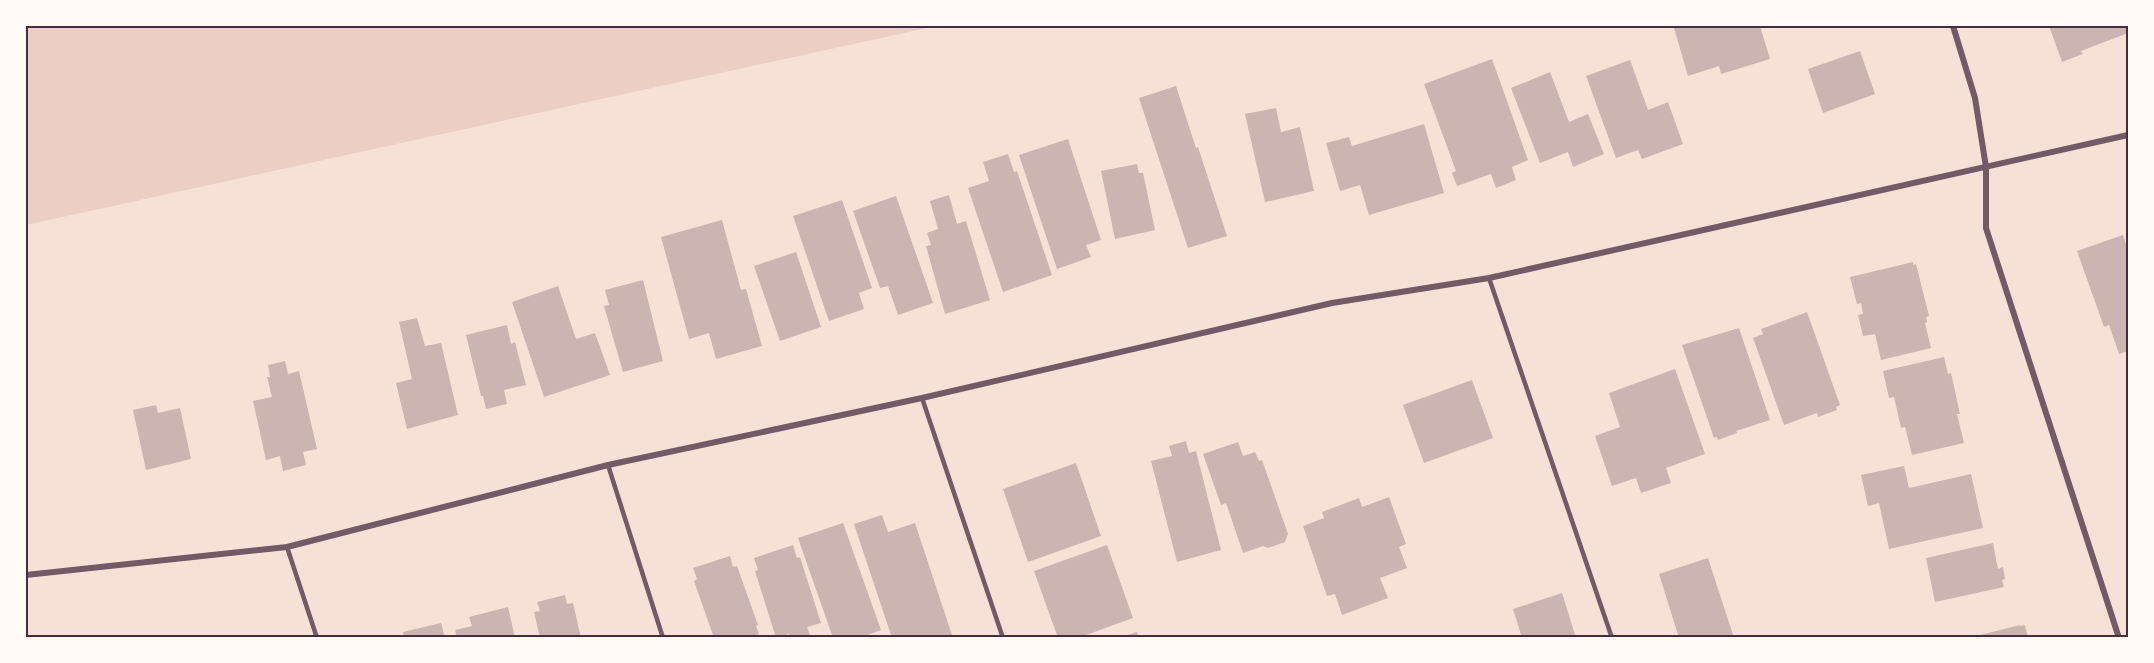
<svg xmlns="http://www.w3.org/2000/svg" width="2154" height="663" viewBox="0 0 2154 663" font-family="Roboto,sans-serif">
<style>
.green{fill:#ebcfc5}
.building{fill:#ccb4b1}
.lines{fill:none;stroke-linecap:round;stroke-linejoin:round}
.service{stroke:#755966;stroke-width:4.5}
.minor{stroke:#755966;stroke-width:6}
.neatline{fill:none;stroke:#4a2c40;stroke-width:2}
</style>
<rect width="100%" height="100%" fill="#f7e1d7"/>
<path class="green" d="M26,26H936L26,225Z"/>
<g class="building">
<path d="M1683,26H1760L1770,59L1721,74L1719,66L1688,76L1674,28Z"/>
<path d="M2049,26H2128V33L2081,51L2083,54L2062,62Z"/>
<path d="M1860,51L1875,94L1823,113L1808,69Z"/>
<path d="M1492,59L1528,160L1512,167L1516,180L1496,188L1491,174L1457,186L1452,173L1456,171L1424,84Z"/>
<path d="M1630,60L1648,110L1668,102L1683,144L1642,159L1638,150L1616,158L1586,76Z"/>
<path d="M1550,72L1569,122L1588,114L1604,154L1573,167L1568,152L1540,163L1511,88Z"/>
<path d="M1176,86L1196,148L1198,147L1227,236L1188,248L1139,98Z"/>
<path d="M1276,108L1281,132L1300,127L1314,191L1265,202L1245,114Z"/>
<path d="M1424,124L1444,193L1369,215L1360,185L1340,191L1326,143L1349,137L1352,146Z"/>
<path d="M1068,139L1101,240L1086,245L1091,257L1057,269L1019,155Z"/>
<path d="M1008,154L1014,172L1017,171L1052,275L1003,292L968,188L989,181L983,162Z"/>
<path d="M1137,164L1139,173H1143L1155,230L1115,239L1101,171Z"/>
<path d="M949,195L957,224L966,221L990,300L945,314L926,246L931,245L927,233L938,229L930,201Z"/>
<path d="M896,196L933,303L898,315L888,286L880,288L853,211Z"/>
<path d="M842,200L872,288L859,293L864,309L829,321L793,216Z"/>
<path d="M722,220L741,290L746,289L762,346L716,359L709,333L689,339L661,237Z"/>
<path d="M2123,235L2128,250V351L2119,354L2109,325L2104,327L2077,251Z"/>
<path d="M796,252L821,327L780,341L754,266Z"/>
<path d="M1913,262V265L1916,264L1929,316L1926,317L1927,322L1925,323L1931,348L1881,360L1875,334L1863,336L1858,315L1863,314L1861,303L1857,304L1850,277Z"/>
<path d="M643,280L663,361L623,372L604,306L609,305L605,290Z"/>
<path d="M558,286L576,339L595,333L610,375L544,397L512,302Z"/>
<path d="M1807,312L1840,405L1836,407L1837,410L1818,417L1817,413L1784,425L1753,338L1763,334L1761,329Z"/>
<path d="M417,318L425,346L441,343L458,415L407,429L396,383L412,379L399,322Z"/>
<path d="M507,325L511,344L515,342L526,385L504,390L507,404L486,409L483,396H481L466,335Z"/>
<path d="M1739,328L1770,420L1736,431L1737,433L1718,440L1717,437L1714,438L1682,345Z"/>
<path d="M1944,357L1948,374L1951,373L1960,414H1957L1964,443L1912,455L1905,427L1901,428L1894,397L1889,398L1883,371Z"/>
<path d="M285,361L288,374L299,371L317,449L303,452L306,465L283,471L280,456L266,460L253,401L272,397L267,377H270L268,365Z"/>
<path d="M1675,369L1705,454L1666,468L1671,483L1641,493L1636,478L1612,486L1595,436L1620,427L1609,393Z"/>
<path d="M1472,380L1493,438L1424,463L1403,405Z"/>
<path d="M156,405L158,413L180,408L191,459L146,470L133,410Z"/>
<path d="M1186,441L1189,453L1196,451L1221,550L1177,562L1151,461L1172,456L1169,446Z"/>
<path d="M1238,442L1243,456L1255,452L1259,461L1262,460L1288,534L1285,542L1268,548L1263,546L1243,553L1226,503L1221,505L1203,454Z"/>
<path d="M1076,463L1101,536L1028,562L1003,489Z"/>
<path d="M1904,466L1909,488L1971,474L1983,528L1889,549L1879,503L1868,506L1861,475Z"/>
<path d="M1389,497L1406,544L1399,547L1407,568L1380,578L1388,598L1342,615L1335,594L1327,596L1303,526L1324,518L1322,512L1359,498L1362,507Z"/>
<path d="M882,515L888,532L915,523L952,635L944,638H892L854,524Z"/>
<path d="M843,523L881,630L860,638H833L798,538Z"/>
<path d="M1993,543L1998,569L2003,567L2005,579L2002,580L2004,587L1935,602L1926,558Z"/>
<path d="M793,545L797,558L800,557L821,623L807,627L811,638H790L789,634L776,638L755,571L758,570L754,558Z"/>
<path d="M1107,545L1133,618L1078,638H1058L1034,571Z"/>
<path d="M730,556L733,567L737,566L758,625L756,626L759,634L749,638H714L694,581L697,579L693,568Z"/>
<path d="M1708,558L1734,638H1679L1659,574Z"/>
<path d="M1562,593L1576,638H1522L1513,609Z"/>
<path d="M565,595L567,604L573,603L581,638H540L534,612L540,611L537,602Z"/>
<path d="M508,607L515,638H457L455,630L472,626L469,617Z"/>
<path d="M441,623L445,638H404L403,632Z"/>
<path d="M2020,625V626L2025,625L2028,638H1968Z"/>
<path d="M1137,632L1139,638H1121V637Z"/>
</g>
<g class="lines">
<g class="service">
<path d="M1489,278L1612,638"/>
<path d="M922,398L1003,638"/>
<path d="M608,465L663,638"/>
<path d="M287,547L317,638"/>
</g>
<g class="minor">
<path d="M1953,26L1975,98L1986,167V228L2119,638"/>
<path d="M26,575L287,547L608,465L922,398L1332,303L1489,278L2128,135"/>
</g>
</g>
<rect width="2154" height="663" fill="none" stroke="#fffaf5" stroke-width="54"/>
<rect x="27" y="27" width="2100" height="609" class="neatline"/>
</svg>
